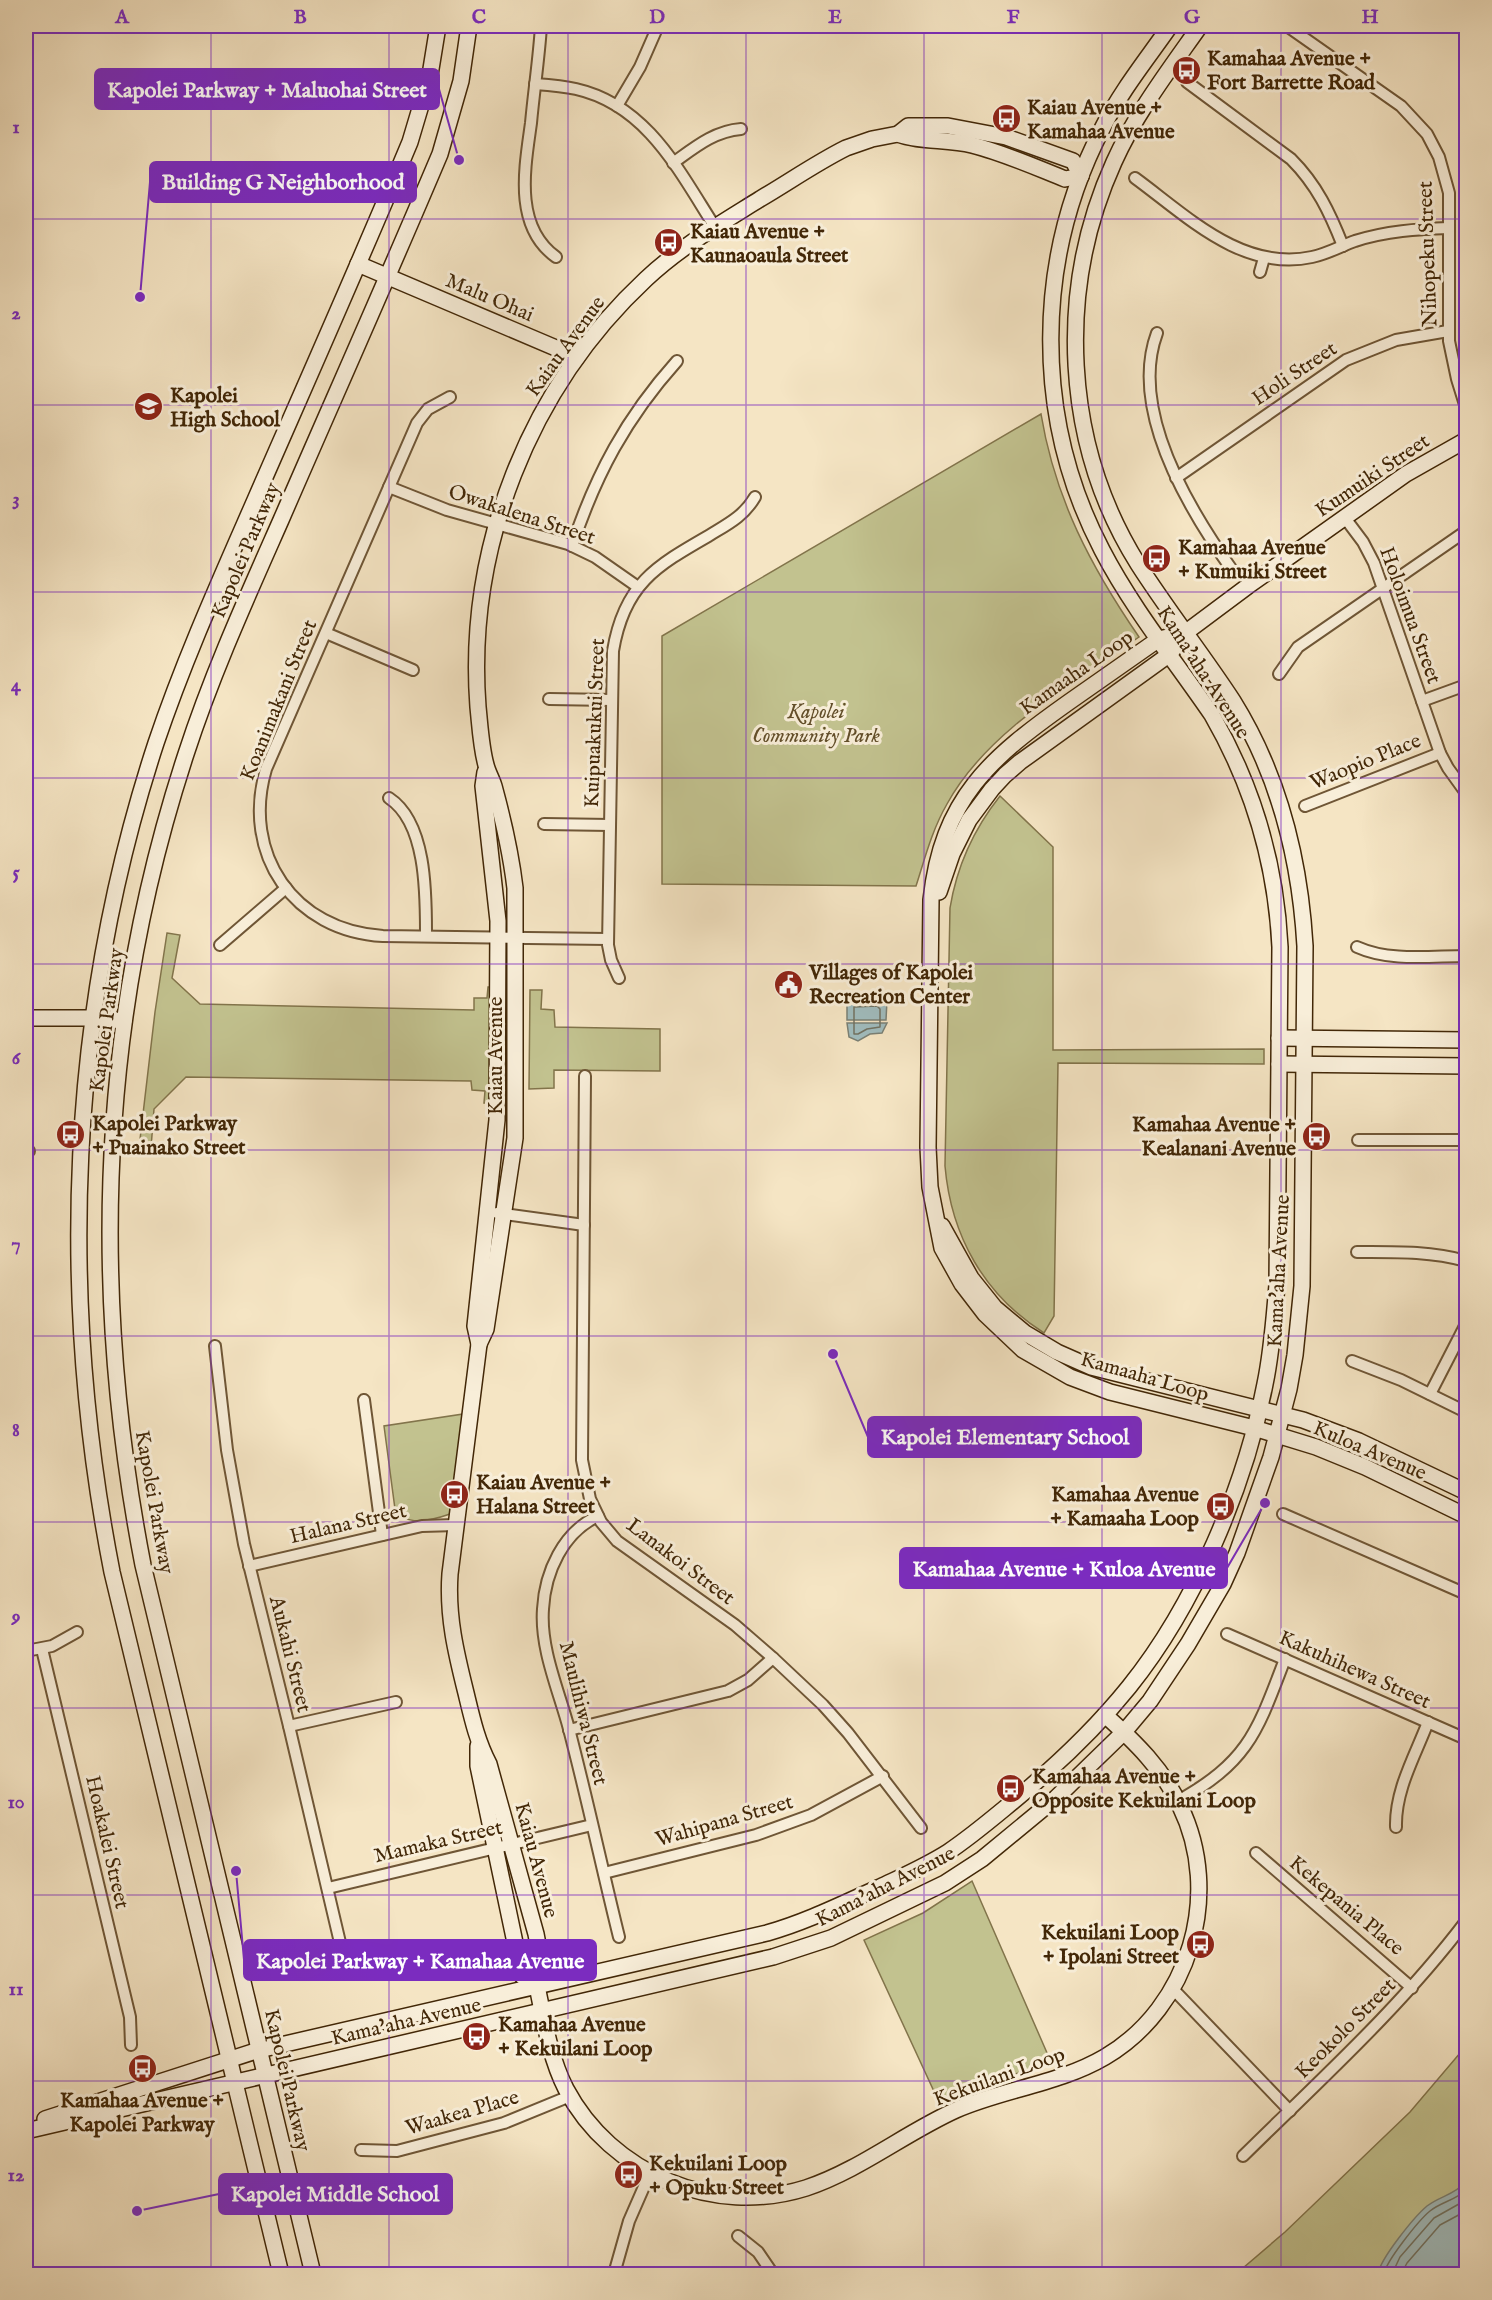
<svg xmlns="http://www.w3.org/2000/svg" width="1492" height="2300" viewBox="0 0 1492 2300" font-family="'IM FELL English',serif">
<style>
.green{fill:#c2c28f;stroke:#82744b;stroke-width:1.5}
.water{fill:#a0bcbe;stroke:#7a8075;stroke-width:1.5}
.lines{fill:none;stroke-linecap:round;stroke-linejoin:round}
.shore{stroke:#717262;stroke-width:1.5}
.street-casing{stroke:#6f5636;stroke-width:14}
.secondary-casing{stroke:#422707;stroke-width:18}
.street{stroke:#f8eed9;stroke-width:10}
.secondary{stroke:#f8eed9;stroke-width:15}
.grid{fill:none;stroke:#7b2cbf;stroke-width:1.5;stroke-opacity:0.55}
.labels{text-anchor:middle;stroke-width:6;stroke-linejoin:round;paint-order:stroke}
.poi-label{font-size:21px;font-weight:bold;fill:#422707;stroke:#f8eed9;text-anchor:start}
.street-label{font-size:21px;fill:#422707;stroke:#f8eed9}
.park-label{font-size:21px;font-style:italic;fill:#624e29;stroke:#f8eed9}
.leader{fill:none;stroke:#7b2cbf;stroke-width:2}
.callout-dot{fill:#7b2cbf;stroke:#f8eed9;stroke-width:2}
.callout{fill:#7b2cbf;stroke:#7b2cbf;stroke-width:2}
.callout-label{font-size:22px;text-anchor:middle;font-weight:bold;fill:#fff}
.neatline{fill:none;stroke:#7b2cbf;stroke-width:2}
.grid-label{font-size:20px;text-anchor:middle;font-weight:bold;fill:#7b2cbf}
</style>
<rect width="100%" height="100%" fill="#f5e5c4"/>
<filter id="stains"><feTurbulence type="fractalNoise" baseFrequency=".00333" numOctaves="4"/><feColorMatrix values="0 0 0 0 .2 0 0 0 0 .09 0 0 0 0 .02 0 0 0 .5 -.17"/></filter>
<radialGradient id="worn" r=".72"><stop offset=".6" stop-color="#630" stop-opacity="0"/><stop offset="1" stop-color="#630" stop-opacity=".3"/></radialGradient>
<g class="green">
<path d="M1041,414C1055,499 1091,567 1139,637C1072,684 987,731 947,804C932,830 925,858 916,886L662,884V636Z"/>
<path d="M1000,796L1053,847V1050L1264,1049V1064L1058,1063L1054,1316L1044,1333C984,1295 951,1236 945,1166L950,908C957,865 973,830 1000,796Z"/>
<path d="M167,933L180,935L172,978L200,1004L474,1010V998H487L488,987H500L499,1103H484L485,1091L472,1090L471,1081L186,1077L154,1109L151,1148H139L155,1012Z"/>
<path d="M530,990H542L541,1009L554,1010L555,1027L660,1029V1071L554,1070V1088L529,1089Z"/>
<path d="M470,1413L450,1514C433,1520 405,1528 395,1509L384,1426Z"/>
<path d="M972,1881L1051,2062L938,2100L864,1940L923,1913Z"/>
<path d="M1466,2046V2274H1236L1285,2232L1410,2112Z"/>
</g>
<g class="water">
<path d="M847,1000H887L886,1020H847Z"/>
<path d="M847,1023H887L882,1033L870,1034L858,1041L849,1037Z"/>
<path d="M1466,2182V2274H1378C1380,2259 1414,2217 1427,2206C1440,2196 1454,2195 1466,2182Z"/>
</g>
<g class="lines">
<g class="shore">
<path d="M877,1006L880,1009V1027L867,1029L858,1034H854V1007Z"/>
<path d="M1384,2274C1386,2261 1419,2220 1430,2211C1441,2202 1456,2200 1466,2190"/>
<path d="M1392,2274L1400,2257L1434,2218L1466,2200"/>
<path d="M1401,2274L1407,2263L1440,2225L1466,2211"/>
</g>
<defs>
<g id="street">
<path d="M541,26C539,58 534,90 531,123C525,167 513,226 556,257"/>
<path d="M1287,26L1401,106L1427,134L1439,157L1449,193V341L1457,379L1466,408"/>
<path d="M1187,82L1291,159C1317,185 1330,213 1343,246"/>
<path d="M535,84C549,85 563,86 576,89C647,105 679,171 715,227"/>
<path d="M617,106L640,67L658,26"/>
<path d="M673,163C694,148 714,131 741,129"/>
<path d="M1135,178C1187,216 1242,272 1312,257C1327,254 1341,246 1355,241C1386,231 1418,229 1449,228"/>
<path d="M1260,272L1264,258"/>
<path d="M1157,333C1128,411 1191,513 1235,574"/>
<path d="M450,397L428,409L417,423L266,769C241,854 294,931 383,936L608,939"/>
<path d="M1176,478L1346,360L1396,340L1448,331"/>
<path d="M389,487L447,510L568,544L595,557L638,587"/>
<path d="M1345,518L1363,542L1374,563L1440,753L1448,768L1466,793"/>
<path d="M572,546C596,474 626,418 677,361"/>
<path d="M326,633L413,670"/>
<path d="M1279,674L1298,647L1466,531"/>
<path d="M549,699L612,700"/>
<path d="M1422,701L1466,685"/>
<path d="M389,798C427,823 426,895 426,936"/>
<path d="M1305,806L1440,753"/>
<path d="M544,824L610,825"/>
<path d="M220,945L286,888"/>
<path d="M1357,947C1390,962 1431,956 1466,956"/>
<path d="M619,978L611,960L608,945L613,651C624,584 656,566 710,535C728,524 744,516 755,497"/>
<path d="M585,1076L582,1460L590,1499L601,1522L617,1541L735,1625L773,1658L823,1705L848,1733L921,1828"/>
<path d="M1358,1140H1466"/>
<path d="M26,1151H29"/>
<path d="M497,1213L584,1225"/>
<path d="M1357,1252C1395,1252 1430,1251 1466,1261"/>
<path d="M215,1346L227,1450L244,1544L289,1726L346,1968"/>
<path d="M1352,1361L1401,1380L1466,1412"/>
<path d="M1430,1394L1466,1324"/>
<path d="M364,1400L382,1535"/>
<path d="M1283,1514L1466,1594"/>
<path d="M598,1516C563,1532 545,1572 543,1609C540,1649 559,1691 569,1729C587,1798 602,1868 619,1937"/>
<path d="M249,1566L422,1526L456,1525"/>
<path d="M1227,1634L1466,1739"/>
<path d="M42,1649L130,2017L131,2045"/>
<path d="M26,1651L52,1646L77,1632"/>
<path d="M289,1726L396,1702"/>
<path d="M569,1730L728,1691L748,1680L773,1658"/>
<path d="M1178,1801C1249,1761 1257,1732 1285,1659"/>
<path d="M1396,1827C1395,1790 1415,1756 1428,1722"/>
<path d="M1256,1853L1412,1988"/>
<path d="M604,1873L756,1835L811,1815L883,1776"/>
<path d="M328,1888L592,1825"/>
<path d="M1172,1988L1290,2111"/>
<path d="M361,2150L397,2151L504,2123L570,2096"/>
<path d="M1243,2156C1320,2080 1401,2007 1466,1921"/>
<path d="M738,2236L758,2252L773,2274"/>
<path d="M614,2274L629,2221L650,2173"/>
</g>
<g id="secondary">
<path d="M898,134C918,142 949,139 972,145C1004,153 1035,167 1065,179L1081,176"/>
<path d="M358,264L577,357"/>
<path d="M1185,633L1159,639C1129,660 1099,681 1069,702C990,758 942,798 931,900L928,1147L930,1187L942,1248L962,1284L985,1314L1023,1350L1070,1377L1110,1392L1254,1428L1316,1447L1365,1467L1466,1516"/>
<path d="M485,772L483,786L498,921L497,1120L475,1326L479,1344L450,1574C447,1616 456,1653 466,1693C472,1718 477,1741 489,1764L536,1934L543,1971L537,1986"/>
<path d="M939,892L952,854L969,820L992,789L1005,775L1020,762L1170,654L1185,633L1248,586L1406,474L1466,440"/>
<path d="M26,1018H93L124,1021"/>
<path d="M1279,1038L1466,1040"/>
<path d="M1279,1064L1466,1066"/>
<path d="M942,1226L971,1278L995,1308L1025,1333L1057,1352L1091,1367L1303,1420L1359,1441L1466,1492"/>
<path d="M479,1344L486,1329L515,1138V888C511,854 503,819 494,786C492,779 488,773 486,765C481,747 480,726 478,707C466,548 529,388 646,279C680,247 720,224 760,199C789,182 816,163 846,148L872,139L898,134L908,126H948L1006,137L1073,161L1081,176"/>
<path d="M478,1746V1766L522,1976L537,1986"/>
<path d="M537,1986C544,2020 550,2058 566,2089C611,2174 714,2217 806,2188C860,2170 905,2133 956,2110C1004,2089 1059,2084 1105,2057C1190,2007 1223,1894 1180,1806C1163,1769 1135,1742 1105,1715"/>
<path d="M45,2119L259,2050L767,1933C806,1922 842,1904 880,1887C903,1876 926,1866 948,1852C972,1836 994,1817 1016,1799C1057,1765 1096,1728 1129,1687C1195,1605 1245,1487 1265,1384C1272,1351 1274,1318 1277,1285L1280,947C1276,863 1254,788 1212,715C1175,661 1132,608 1102,550C1033,418 1034,259 1103,127C1121,91 1147,59 1170,26"/>
<path d="M26,2131L773,1957L831,1938L945,1883L982,1859L1056,1798L1124,1732L1150,1701L1188,1644L1223,1584L1237,1553L1271,1457L1289,1389L1295,1355L1302,1286L1305,946C1300,860 1279,775 1233,701C1203,655 1168,611 1138,564C1063,444 1056,290 1114,162C1136,113 1169,70 1200,26"/>
<path d="M281,2274L112,1572C58,1296 68,1011 156,743C184,660 220,580 255,500C307,381 360,262 410,142L430,75L438,26"/>
<path d="M313,2274L143,1565C90,1292 99,1019 186,754C212,674 247,597 281,520C334,398 388,277 440,154L461,81L469,26"/>
</g>
</defs>
<use href="#street" class="street-casing"/>
<use href="#secondary" class="secondary-casing"/>
<use href="#street" class="street"/>
<use href="#secondary" class="secondary"/>
</g>
<path class="grid" d="M211,26V2274M389,26V2274M568,26V2274M746,26V2274M924,26V2274M1102,26V2274M1281,26V2274M26,219H1466M26,405H1466M26,592H1466M26,778H1466M26,964H1466M26,1150H1466M26,1336H1466M26,1522H1466M26,1708H1466M26,1895H1466M26,2081H1466"/>
<defs>
<symbol id="bus-disc" viewBox="-11 -11 22 22"><circle r="9.5" fill="#8f2418" stroke="#f8eed9"/><path d="M-5-6H5V4H4V6H2V4H-2V6H-4V4H-5ZM-3.5-4V0h7V-4ZM-3.5 1.2v1.5H-2V1.2ZM2 1.2v1.5H3.5V1.2Z" fill="#fff"/></symbol>
<symbol id="school-disc" viewBox="-11 -11 22 22"><circle r="9.5" fill="#8f2418" stroke="#f8eed9"/><path d="M0-5L7-2L0 1L-7-2ZM-4 1L0 2.5L4 1V4Q0 6-4 4Z" fill="#fff"/></symbol>
<symbol id="civic-disc" viewBox="-11 -11 22 22"><circle r="9.5" fill="#8f2418" stroke="#f8eed9"/><path d="M-.6-6.5H3V-4.5H.6V-3L4-1V1h2V6H-6V1h2V-1L-.6-3ZM-1.2 2.5V6h2.4V2.5Z" fill="#fff"/></symbol>
</defs>
<g fill-rule="evenodd">
<use href="#bus-disc" x="1170" y="54" width="33" height="33"/>
<use href="#bus-disc" x="990" y="102" width="33" height="33"/>
<use href="#bus-disc" x="652" y="226" width="33" height="33"/>
<use href="#school-disc" x="132" y="390" width="33" height="33"/>
<use href="#bus-disc" x="1140" y="542" width="33" height="33"/>
<use href="#civic-disc" x="772" y="968" width="33" height="33"/>
<use href="#bus-disc" x="54" y="1118" width="33" height="33"/>
<use href="#bus-disc" x="1300" y="1120" width="33" height="33"/>
<use href="#bus-disc" x="438" y="1478" width="33" height="33"/>
<use href="#bus-disc" x="1204" y="1490" width="33" height="33"/>
<use href="#bus-disc" x="994" y="1772" width="33" height="33"/>
<use href="#bus-disc" x="1184" y="1928" width="33" height="33"/>
<use href="#bus-disc" x="460" y="2020" width="33" height="33"/>
<use href="#bus-disc" x="126" y="2052" width="33" height="33"/>
<use href="#bus-disc" x="612" y="2158" width="33" height="33"/>
</g>
<g class="labels">
<g class="poi-label">
<text x="1207" y="65">Kamahaa Avenue +<tspan x="1207" dy="24">Fort Barrette Road</tspan></text>
<text x="1027" y="114">Kaiau Avenue +<tspan x="1027" dy="24">Kamahaa Avenue</tspan></text>
<text x="690" y="238">Kaiau Avenue +<tspan x="690" dy="24">Kaunaoaula Street</tspan></text>
<text x="170" y="402">Kapolei<tspan x="170" dy="24">High School</tspan></text>
<text x="1178" y="554">Kamahaa Avenue<tspan x="1178" dy="24">+ Kumuiki Street</tspan></text>
<text x="809" y="979">Villages of Kapolei<tspan x="809" dy="24">Recreation Center</tspan></text>
<text x="92" y="1130">Kapolei Parkway<tspan x="92" dy="24">+ Puainako Street</tspan></text>
<text x="1296" y="1131" text-anchor="end">Kamahaa Avenue +<tspan x="1296" dy="24">Kealanani Avenue</tspan></text>
<text x="476" y="1489">Kaiau Avenue +<tspan x="476" dy="24">Halana Street</tspan></text>
<text x="1199" y="1501" text-anchor="end">Kamahaa Avenue<tspan x="1199" dy="24">+ Kamaaha Loop</tspan></text>
<text x="1032" y="1783">Kamahaa Avenue +<tspan x="1032" dy="24">Opposite Kekuilani Loop</tspan></text>
<text x="1179" y="1939" text-anchor="end">Kekuilani Loop<tspan x="1179" dy="24">+ Ipolani Street</tspan></text>
<text x="498" y="2031">Kamahaa Avenue<tspan x="498" dy="24">+ Kekuilani Loop</tspan></text>
<text x="142" y="2107" text-anchor="middle">Kamahaa Avenue +<tspan x="142" dy="24">Kapolei Parkway</tspan></text>
<text x="649" y="2170">Kekuilani Loop<tspan x="649" dy="24">+ Opuku Street</tspan></text>
</g>
<g class="street-label">
<text transform="translate(1427 254) rotate(-92)" y="7">Nihopeku Street</text>
<text transform="translate(490 297) rotate(23)" y="7">Malu Ohai</text>
<text transform="translate(565 346) rotate(-54)" y="7">Kaiau Avenue</text>
<text transform="translate(1294 373) rotate(-34)" y="7">Holi Street</text>
<text transform="translate(1372 475) rotate(-34)" y="7">Kumuiki Street</text>
<text transform="translate(522 514) rotate(18)" y="7">Owakalena Street</text>
<text transform="translate(245 550) rotate(-67)" y="7">Kapolei Parkway</text>
<text transform="translate(1411 615) rotate(70)" y="7">Holoimua Street</text>
<text transform="translate(1076 672) rotate(-35)" y="7">Kamaaha Loop</text>
<text transform="translate(1204 672) rotate(57)" y="7">Kama'aha Avenue</text>
<text transform="translate(278 700) rotate(-68)" y="7">Koanimakani Street</text>
<text transform="translate(594 723) rotate(-88)" y="7">Kuipuakukui Street</text>
<text transform="translate(1365 761) rotate(-22)" y="7">Waopio Place</text>
<text transform="translate(106 1020) rotate(-82)" y="7">Kapolei Parkway</text>
<text transform="translate(495 1056) rotate(-90)" y="7">Kaiau Avenue</text>
<text transform="translate(1278 1271) rotate(-87)" y="7">Kama'aha Avenue</text>
<text transform="translate(1145 1376) rotate(16)" y="7">Kamaaha Loop</text>
<text transform="translate(1370 1450) rotate(23)" y="7">Kuloa Avenue</text>
<text transform="translate(155 1502) rotate(80)" y="7">Kapolei Parkway</text>
<text transform="translate(348 1523) rotate(-13)" y="7">Halana Street</text>
<text transform="translate(681 1561) rotate(37)" y="7">Lanakoi Street</text>
<text transform="translate(291 1654) rotate(76)" y="7">Aukahi Street</text>
<text transform="translate(1355 1669) rotate(24)" y="7">Kakuhihewa Street</text>
<text transform="translate(584 1713) rotate(76)" y="7">Maulihiwa Street</text>
<text transform="translate(724 1820) rotate(-16)" y="7">Wahipana Street</text>
<text transform="translate(438 1841) rotate(-13)" y="7">Mamaka Street</text>
<text transform="translate(108 1842) rotate(77)" y="7">Hoakalei Street</text>
<text transform="translate(537 1860) rotate(75)" y="7">Kaiau Avenue</text>
<text transform="translate(885 1886) rotate(-27)" y="7">Kama'aha Avenue</text>
<text transform="translate(1347 1905) rotate(40)" y="7">Kekepania Place</text>
<text transform="translate(406 2021) rotate(-13)" y="7">Kama'aha Avenue</text>
<text transform="translate(1345 2028) rotate(-45)" y="7">Keokolo Street</text>
<text transform="translate(999 2076) rotate(-20)" y="7">Kekuilani Loop</text>
<text transform="translate(288 2080) rotate(77)" y="7">Kapolei Parkway</text>
<text transform="translate(462 2112) rotate(-16)" y="7">Waakea Place</text>
</g>
<g class="park-label">
<text x="816" y="718">Kapolei<tspan x="816" dy="24">Community Park</tspan></text>
</g>
</g>
<path class="leader" d="M459 160L439 89M140 297L150 182M833 1354L868 1437M1265 1503L1227 1568M236 1871L244 1960M137 2211L219 2194"/>
<g class="callout-dot">
<circle cx="459" cy="160" r="6"/>
<circle cx="140" cy="297" r="6"/>
<circle cx="833" cy="1354" r="6"/>
<circle cx="1265" cy="1503" r="6"/>
<circle cx="236" cy="1871" r="6"/>
<circle cx="137" cy="2211" r="6"/>
</g>
<g class="callout">
<rect x="95" y="69" width="344" height="40" rx="6"/>
<rect x="150" y="162" width="266" height="40" rx="6"/>
<rect x="868" y="1417" width="273" height="40" rx="6"/>
<rect x="900" y="1548" width="327" height="40" rx="6"/>
<rect x="244" y="1940" width="352" height="40" rx="6"/>
<rect x="219" y="2174" width="233" height="40" rx="6"/>
</g>
<g class="callout-label">
<text x="267" y="97">Kapolei Parkway + Maluohai Street</text>
<text x="283" y="189">Building G Neighborhood</text>
<text x="1005" y="1444">Kapolei Elementary School</text>
<text x="1064" y="1576">Kamahaa Avenue + Kuloa Avenue</text>
<text x="420" y="1968">Kapolei Parkway + Kamahaa Avenue</text>
<text x="335" y="2201">Kapolei Middle School</text>
</g>
<rect width="1492" height="2300" fill="none" stroke="#f5e5c4" stroke-width="66"/>
<rect x="33" y="33" width="1426" height="2234" class="neatline"/>
<g class="grid-label">
<text x="122" y="23">A</text>
<text x="300" y="23">B</text>
<text x="479" y="23">C</text>
<text x="657" y="23">D</text>
<text x="835" y="23">E</text>
<text x="1013" y="23">F</text>
<text x="1192" y="23">G</text>
<text x="1370" y="23">H</text>
<text x="16" y="133">1</text>
<text x="16" y="319">2</text>
<text x="16" y="505">3</text>
<text x="16" y="691">4</text>
<text x="16" y="878">5</text>
<text x="16" y="1064">6</text>
<text x="16" y="1250">7</text>
<text x="16" y="1436">8</text>
<text x="16" y="1622">9</text>
<text x="16" y="1808">10</text>
<text x="16" y="1995">11</text>
<text x="16" y="2181">12</text>
</g>
<rect width="100%" height="100%" filter="url(#stains)"/>
<rect width="100%" height="100%" fill="url(#worn)"/>
</svg>
